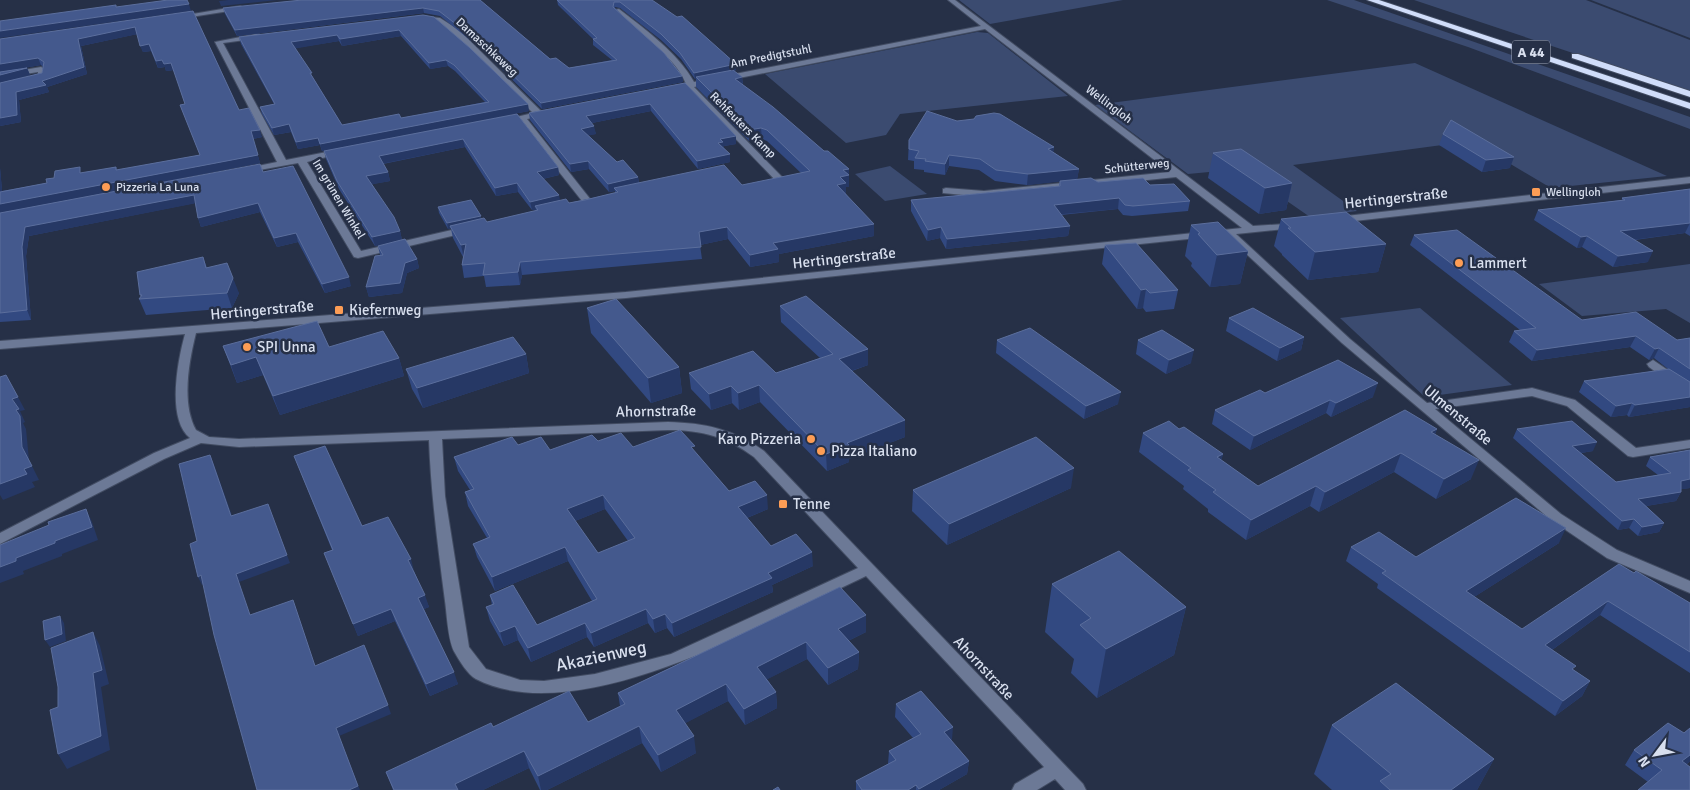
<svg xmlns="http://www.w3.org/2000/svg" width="1690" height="790" viewBox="0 0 1690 790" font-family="Signika,sans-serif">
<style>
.green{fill:#3b4b70}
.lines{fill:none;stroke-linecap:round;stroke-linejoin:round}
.minor-casing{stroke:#424c62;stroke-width:2}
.highway-casing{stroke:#424c62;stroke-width:2}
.minor{fill:#6c7996;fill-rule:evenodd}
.highway{fill:#d0ddfa;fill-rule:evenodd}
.wall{fill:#324981;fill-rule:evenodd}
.shaded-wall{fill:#263865}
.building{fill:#44598d;stroke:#5b6e9c;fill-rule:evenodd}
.poi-dot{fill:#fd9d55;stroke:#263047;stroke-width:2}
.labels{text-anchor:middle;stroke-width:5;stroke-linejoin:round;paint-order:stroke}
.far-street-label{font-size:12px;fill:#d8dfee;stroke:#263047}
.far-poi-label{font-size:12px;fill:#d8dfee;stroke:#263047;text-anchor:start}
.shield{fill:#263047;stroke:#a3aabc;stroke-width:1}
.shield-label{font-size:14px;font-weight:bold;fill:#d8dfee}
.street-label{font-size:15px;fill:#d8dfee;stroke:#263047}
.poi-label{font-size:15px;fill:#d8dfee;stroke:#263047;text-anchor:start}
.near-street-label{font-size:18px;fill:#d8dfee;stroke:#263047}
</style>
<rect width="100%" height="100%" fill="#263047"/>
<g class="green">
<path d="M959,0H1123L990,24Z"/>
<path d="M1327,0H1354L1690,117V129L1468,47Z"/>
<path d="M1414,0H1586L1690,40V92Z"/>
<path d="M1591,0H1690V38Z"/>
<path d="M977,32L988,33L1068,96L900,114L886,135L846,143L765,74Z"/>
<path d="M1415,63L1667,176L1551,188L1472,141L1293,165L1357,211L1310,217L1241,169L1188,174L1095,105Z"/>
<path d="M890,166L927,194L885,201L855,174Z"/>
<path d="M1690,264V323L1666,309L1582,316L1539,284Z"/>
<path d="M1420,308L1512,385L1425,397L1340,318Z"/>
</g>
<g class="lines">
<defs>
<g id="minor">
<path d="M948,0H955L1253,226L1299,223L1300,225L1295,228L1236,234L1350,339L1427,403L1532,388L1575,400L1636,448L1690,440V448L1633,457L1628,456L1567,406L1532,396L1435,409L1561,514L1617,550L1690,581V593L1607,558L1551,520L1342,343L1226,235L626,298L196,333C189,361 181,403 196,430L209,437L239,439L668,422C704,423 734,429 764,451L1083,784L1086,790H1065L1055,779L1037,790H1012L1015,784L1044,767L866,576C770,621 579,732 476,679C468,675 459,660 455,653C448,642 447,615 445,601C438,547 431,494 429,440L239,447L201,443L164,459L0,544V533L154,453L190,438C166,419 178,359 185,334L0,349V341L626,292L1242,228L1176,177L984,197L943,193V189L946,188L984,191L1170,172L985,29L694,87L786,181L781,184L778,183L687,88L668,91V87L686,84C675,55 635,32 614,10L619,9C645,29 678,53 694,82L981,26ZM668,430C702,430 727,437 754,457L858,568L671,654L595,674L544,681L520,680L486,669L469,647L445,496L442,439Z"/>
<path d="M240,6L242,7V9L178,19L175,17Z"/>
<path d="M420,16L440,18L459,30L541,111H548V115L527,119L591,200V204L573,207V203L582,201L519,121L504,124L500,121L533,113L453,34L436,21L418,19V17Z"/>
<path d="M256,34H259V38L223,43L286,160L342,149L346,152L307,162L361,251L469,226L474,229L473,231L358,258L354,257L298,163L243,173V169L277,162L215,42Z"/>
<path d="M41,67L45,69V78L0,89V85L38,75V72L0,78V74Z"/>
<path d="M1690,177V183L1337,223L1332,220L1337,217Z"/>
<path d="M1653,360L1690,385V395L1686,394L1649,367L1647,364Z"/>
</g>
<g id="highway">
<path d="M1367,0H1379L1690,103V109Z"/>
<path d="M1572,54H1578L1690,91V97L1572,58Z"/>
</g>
</defs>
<use href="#minor" class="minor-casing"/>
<use href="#highway" class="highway-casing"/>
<use href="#minor" class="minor"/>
<use href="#highway" class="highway"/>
</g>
<g class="wall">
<path d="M480,0L550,59L569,68L612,60L593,45V39L558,5L557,0H652L736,70L734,71L742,77L743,85L824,151L849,169V187H846V194L874,236L779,254V262L750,267L728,239L700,245L702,259L522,275L520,285L486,287L484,276L464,278L462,265L463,257L453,238L451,229H448L439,213L438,207L481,219L487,222L536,211V210H532L518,192L496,196L465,147L383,164L388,172L390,181L372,184L400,231L402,240L375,246L339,189L326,159L324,151L517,114L558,167L559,175L543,179L560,201L569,203L615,193V191L609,192L589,169L571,172L530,120L529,113L685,83L736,136V144L724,146V148L730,162L698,169L651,111L592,123L596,134L588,135L617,162L638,177L639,183L742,185L801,173L767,141L762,139L749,141L696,87V79H695L681,59L661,40L620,8L615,7V8L682,76L683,82L542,109L480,48L440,16L424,13L237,36L225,14L223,8Z"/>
<path d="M193,11L239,110L262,137L253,139L260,163L37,206L263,172L351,286L325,293L298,242L277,247L260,212L201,227L198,218L195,203L29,236L26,256L31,320L0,322V168L2,191L47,183L83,173L116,167L117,170L200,155L180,105L185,104L174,70L166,71L165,67L158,68L151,51L143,52L137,34L81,46L87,74L47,87L49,92L19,100L21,122L0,126V39ZM41,65L43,67L42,73L8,81L30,75L27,68L12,70Z"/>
<path d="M423,15L529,111L322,151L320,145L298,149L291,132L274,135L262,114L260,107L274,104L241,44L239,37ZM401,36L430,69L448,66L455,71L485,102L401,118L342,125L295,48L339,41L342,46Z"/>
<path d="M957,121L1054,147L1053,152L1079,169L1077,179L1098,182L1150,185L1190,201L1188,211L1132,216L1123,215L1118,209L1061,215L1070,226L1068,236L946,249L940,238L927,241L911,211V200L1059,186L1060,181L1027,185L995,181L979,170L949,166L945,175L924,172V170L914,169V161L908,160L909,140Z"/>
<path d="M1443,134L1510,168L1482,172L1439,145Z"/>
<path d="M1213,153L1292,183L1286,210L1259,214L1208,178Z"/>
<path d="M1690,189V236L1685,233L1635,240L1648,262L1613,267L1582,247L1577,248L1534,220L1538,210L1622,200V198Z"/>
<path d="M1281,219L1386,244L1378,272L1308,280L1282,255V254L1274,246Z"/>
<path d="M1191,225L1248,251L1240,284L1210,287L1191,266L1192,263L1185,256Z"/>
<path d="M1414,235L1582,320L1677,340L1690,338V407L1629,417L1627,415L1611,417L1579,392L1584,381L1668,369L1654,358L1649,360L1630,347L1532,361L1509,342L1514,331L1520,330L1410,245Z"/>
<path d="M1105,245L1178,290L1174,309L1146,312L1143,308L1137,309L1102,264Z"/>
<path d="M378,246L417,259L419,268L407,273L402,293L369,297L366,287L380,255Z"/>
<path d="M203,257L207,268L239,293L232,308L146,315L139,299L141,297L140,295Z"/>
<path d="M780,306L868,349V365L852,371L905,437L849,459V462L827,471L760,402L739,410L732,403L711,410L691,389L689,373H776L820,358L781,322Z"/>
<path d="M587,308L679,367L682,393L651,403L591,333Z"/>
<path d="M1229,318L1304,337L1301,350L1277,361L1226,331Z"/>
<path d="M997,340L1118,404L1084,419L996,353Z"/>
<path d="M1138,340L1191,363L1166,374L1136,354Z"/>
<path d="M223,346L399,358L404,376L280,415L263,375L237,383Z"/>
<path d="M526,354L529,373L423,408L412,389L406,369Z"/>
<path d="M1265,393L1373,397L1331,417L1326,413L1250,450L1212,424L1215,410Z"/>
<path d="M1437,429L1435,434L1471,479L1436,499L1394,472L1319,512L1310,506L1246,540L1208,512V509L1183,489L1184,486L1139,452L1143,433L1223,454L1221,460L1258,486Z"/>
<path d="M1517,429L1593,451L1581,453L1616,482L1658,475L1646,466L1650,457L1690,450V488L1681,489V492L1676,501L1646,506L1664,523L1659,532L1638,536L1629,528L1618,530L1513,438Z"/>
<path d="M598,441L633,447L695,452L729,491L768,509L747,518L771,546L813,566L772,585L773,592L674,637L667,628L655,633L648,623L594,647L587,637L531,662L518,640L504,646L490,621L486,607L492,605L490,595L537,625L592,601L568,561L495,591L477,557L473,544L487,538L468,506L465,492L470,490L458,471L454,457L518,445L550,450ZM605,509L628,541L598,553L575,521Z"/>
<path d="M294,456L362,526L414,571L429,607L424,609L458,684L430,696L395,621L358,636L324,553L332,550Z"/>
<path d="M1071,488L947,545L912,511L913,490Z"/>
<path d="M1559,543L1474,597L1522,629L1634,573L1690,603V673L1600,615L1552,650L1574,670L1590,681L1582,696L1555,716L1377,588L1378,584L1346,561L1351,547L1416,557Z"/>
<path d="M1052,584L1186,607L1174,655L1097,698L1071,673L1074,659L1045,632Z"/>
<path d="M840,587L866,632L848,641L859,652L858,669L828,685L807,659L767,679L776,692L777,708L745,725L728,701L685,723L696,753L661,772L642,743L547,790H540L529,768L483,790H393L386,772L493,727L588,722L620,706L618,693Z"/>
<path d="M896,704L952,740L951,741L969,761L967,774L939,790H856V781L888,764L889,751L913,738L895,717Z"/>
<path d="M1332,725L1494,759L1477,790H1332L1314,774Z"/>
<path d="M1690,728V761L1687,764L1648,782L1625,765L1634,750L1684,733Z"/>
</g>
<g class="shaded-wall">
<path d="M228,0H277L221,6L219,1Z"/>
<path d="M189,4L191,11L0,38V31Z"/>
<path d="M423,8L424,13L237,36L235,30Z"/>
<path d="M135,27L138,34L81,46L87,74L47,87L49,92L19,100L21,122L0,126V118L16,92L42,81L78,39Z"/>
<path d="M399,30L401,36L342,46L340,39Z"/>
<path d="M337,35L339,41L293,49L291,42Z"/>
<path d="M149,44L151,51L143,52L140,46Z"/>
<path d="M38,58L41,65L0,72V64Z"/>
<path d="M162,60L171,63L174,70L166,71L165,67L158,68L156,61Z"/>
<path d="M446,60L448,66L430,69L429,63Z"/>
<path d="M736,64V70L697,78L696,77V79H695L694,73Z"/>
<path d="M27,68L30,75L0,83V75Z"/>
<path d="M682,76L683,82L542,109L541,103Z"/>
<path d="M742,77L743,88L735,79Z"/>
<path d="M528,104L529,111L322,151L320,144Z"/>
<path d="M650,104L651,111L587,124L586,116Z"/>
<path d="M289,124L291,132L274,135L272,128Z"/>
<path d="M594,126L596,134L582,137L581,129Z"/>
<path d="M761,128L762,139L749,141V130Z"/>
<path d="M260,130L262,137L253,139L260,163L0,213V204L258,155L251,131Z"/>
<path d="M736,136V144L724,146V149L718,143L720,139Z"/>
<path d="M318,138L320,145L298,149L296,142Z"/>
<path d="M463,139L465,147L381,164L379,156Z"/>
<path d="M1054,147L1053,158L1048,149Z"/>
<path d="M730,154V162L698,169L697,161Z"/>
<path d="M949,155V166L945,175V164Z"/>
<path d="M1514,157L1510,168L1482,172L1486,160Z"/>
<path d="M588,161L589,169L571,172L570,164Z"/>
<path d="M558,167L559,175L538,180L537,172Z"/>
<path d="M0,168L3,200L0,195Z"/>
<path d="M849,169V187H846V194L837,185L840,177L843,170Z"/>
<path d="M1079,169L1077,180L1027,185L1028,174Z"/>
<path d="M388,172L390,181L369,185L366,176Z"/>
<path d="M638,177L639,185L614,188L615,191L609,192L608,184Z"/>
<path d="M517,183L518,192L496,196L495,188Z"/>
<path d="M1292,183L1286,210L1259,214L1265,188Z"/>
<path d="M194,195L197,203L29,236L26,256L31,320L27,310L22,247L25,227Z"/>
<path d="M559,195L561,204L535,206L536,210H532L530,202Z"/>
<path d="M1119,198L1118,209L1052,215L1054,205Z"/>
<path d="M258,203L260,212L201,227L198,218Z"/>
<path d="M481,216L482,222L450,226L451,229H448L447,223Z"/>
<path d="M1690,223L1685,233L1616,242L1620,231Z"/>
<path d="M874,224V236L779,254V262L750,267V255L773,243Z"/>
<path d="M1070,226L1068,236L946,249L947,239Z"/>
<path d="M727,227L728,239L700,245L699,232Z"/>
<path d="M941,227L940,238L927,241L928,230Z"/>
<path d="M400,231L402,240L375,246L372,237Z"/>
<path d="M296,233L298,242L277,247L274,238Z"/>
<path d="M1587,236L1582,247L1577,248L1581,237Z"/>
<path d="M466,244L464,258L461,245Z"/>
<path d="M1386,244L1378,272L1308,280L1315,252Z"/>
<path d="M1248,251L1240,284L1210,287L1217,255Z"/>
<path d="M1653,251L1648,262L1613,267L1618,256Z"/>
<path d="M417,259L419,268L407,273L402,293L369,297L366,287L405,263Z"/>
<path d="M520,262L522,275L520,285L518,272Z"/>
<path d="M349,277L351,286L325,293L322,284Z"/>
<path d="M233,278L239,293L232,308L227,293Z"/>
<path d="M1146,289L1143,308L1137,309L1141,290Z"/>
<path d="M1636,336L1630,347L1532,361L1537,350Z"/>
<path d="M1304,337L1301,350L1277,361L1280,348Z"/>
<path d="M1659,348L1654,358L1649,360L1655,349Z"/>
<path d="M868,349V365L839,375V359Z"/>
<path d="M1194,350L1191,363L1166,374L1169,360Z"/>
<path d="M526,354L529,373L423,408L417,388Z"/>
<path d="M256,357L263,375L237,383L231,365Z"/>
<path d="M399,358L404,376L280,415L273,396Z"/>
<path d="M679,367L682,393L651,403L648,378Z"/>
<path d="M1378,383L1373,397L1331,417L1336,403Z"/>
<path d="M759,385L760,402L739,410L738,393Z"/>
<path d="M731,386L732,403L711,410L709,394Z"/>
<path d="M1121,392L1118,404L1084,419L1086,406Z"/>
<path d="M18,397L25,410L20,411L25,422L23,423L26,429L29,460L39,480L32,482L35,487L3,500L0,495V484L24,469L22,447L16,410L12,399Z"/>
<path d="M1690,397V407L1629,417L1635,405Z"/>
<path d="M1330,400L1326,413L1250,450L1254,436Z"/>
<path d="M1632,403L1627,415L1611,417L1616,406Z"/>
<path d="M905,420V437L849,459V462L827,471L826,454L847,443Z"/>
<path d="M1437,429L1430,448L1431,432Z"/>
<path d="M1597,442L1593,451L1568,455L1572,446Z"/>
<path d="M1401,453L1394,472L1319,512L1325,492Z"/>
<path d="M1223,454L1218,474L1217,457Z"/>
<path d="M210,455L213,462L235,524L231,516Z"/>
<path d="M1479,460L1471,479L1436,499L1444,479Z"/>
<path d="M1074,468L1071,488L947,545L949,524Z"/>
<path d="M1690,479V488L1676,490L1681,481Z"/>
<path d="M1316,486L1310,506L1246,540L1251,520Z"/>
<path d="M1681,492L1676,501L1634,508L1638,499Z"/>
<path d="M603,495L605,509L570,523L567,509Z"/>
<path d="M767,495L768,509L739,521L738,507Z"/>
<path d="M268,504L290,563L239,582L253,624L250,615L236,574Z"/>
<path d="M86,509L92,522L98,540L62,554V556L23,571L24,574L0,583V567L16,558L55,541Z"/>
<path d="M1634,519L1629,528L1618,530L1622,521Z"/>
<path d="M1664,523L1659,532L1638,536L1642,527Z"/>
<path d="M1566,528L1559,543L1460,606L1466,591Z"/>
<path d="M565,547L568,561L495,591L492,577Z"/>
<path d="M812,552L813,566L772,585L773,592L674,637L672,623L768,573Z"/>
<path d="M411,559L414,571L412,572L408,560Z"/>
<path d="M201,575L205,584L202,585L198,577Z"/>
<path d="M425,595L429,607L422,610L418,598Z"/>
<path d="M293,600L296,608L318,674L315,666Z"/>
<path d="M1608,601L1600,615L1538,660L1545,645Z"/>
<path d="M1186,607L1174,655L1097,698L1106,649Z"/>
<path d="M391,609L395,621L358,636L353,624Z"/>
<path d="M646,609L648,623L594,647L591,633Z"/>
<path d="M665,614L667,628L655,633L653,619Z"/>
<path d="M866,615V632L838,646V629Z"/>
<path d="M60,616L64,623L66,641L50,647L45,640Z"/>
<path d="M585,623L587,637L531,662L528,648Z"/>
<path d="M515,626L518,640L504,646L500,632Z"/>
<path d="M93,632L100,646L109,684L101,687L110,750L67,769L58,754Z"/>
<path d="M806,642L807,659L758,684L757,667Z"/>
<path d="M859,652L858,669L828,685V668Z"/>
<path d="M454,672L458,684L430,696L426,684Z"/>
<path d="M1590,681L1582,696L1555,716L1563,701Z"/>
<path d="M726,684L728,701L678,727L676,710Z"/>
<path d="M776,692L777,708L745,725L744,709Z"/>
<path d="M388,705L391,714L339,736L360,790H349L336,728Z"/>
<path d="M639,726L642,743L547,790H541L538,776Z"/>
<path d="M953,727L952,740L943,745L944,732Z"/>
<path d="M694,736L696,753L661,772L658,755Z"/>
<path d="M524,751L529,768L483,790H457L455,784Z"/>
<path d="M1690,755V761L1672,776L1682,761Z"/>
<path d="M1494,759L1477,790H1451Z"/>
<path d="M969,761L967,774L939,790H919V789Z"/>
<path d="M916,785V790H908Z"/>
</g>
<g class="building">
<path d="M168,0H187L189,4L0,31V21L116,5V7Z"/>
<path d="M302,0H480L550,59L556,58L569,68L617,60L593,39L597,38L557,0H652L677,17L682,16L736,64L694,73L680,53L661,34L620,2H614L613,7L664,53L682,76L541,103L479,42L439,11L423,8L235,30L223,8Z"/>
<path d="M193,11L239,110L249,108L260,130L251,131L258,155L0,204V192L47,183L46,179L54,178L55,171L80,167V173L116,167V170L200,155L180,105L185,104L171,63L164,64L162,60L156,61L149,44L140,46L135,27L78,39L84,67L42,81L46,85L16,92L17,115L0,118V83L42,73L44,62L38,58L0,64V39Z"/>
<path d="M423,15L434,17L470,48L528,104L320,144L318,138L296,142L289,124L272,128L260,107L275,104L239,37ZM399,30L429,63L446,60L454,65L489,102L401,118L399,114L342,125L310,73H312L291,42L337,35L340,39Z"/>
<path d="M27,68L0,75V72Z"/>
<path d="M733,70L742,77L735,79L773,107L824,151H828L849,169L843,170L849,175L840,177L846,183L837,185L874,224L773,243L778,249L750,255L727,227L699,232L701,247L520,262L518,272L483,275L485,263L462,265L466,244L461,245L450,226L484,218L487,222L538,210L535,206L566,199L569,203L585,200L618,192L614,188L724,165L742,185L810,171L767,130L761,128L749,130L696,77Z"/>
<path d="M685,83L736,136L720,139L723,142L718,143L730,154L697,161L650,104L586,116L594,126L581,129L617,162L623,160L638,177L608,184L588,161L570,164L529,113Z"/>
<path d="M927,111L957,121L974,119L976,116L994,113L1000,114L1054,147L1048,149L1079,169L1028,174L996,170L980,159L949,155L945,164L925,161L926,159L915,158L919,151L909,149V140Z"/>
<path d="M517,114L558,167L537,172L559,195L530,202L517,183L495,188L463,139L394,153L379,156L388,172L366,176L394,217L400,231L372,237L337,181L324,151Z"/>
<path d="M1451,120L1514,157L1486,160L1443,134Z"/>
<path d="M1241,149L1292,183L1265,188L1213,153Z"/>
<path d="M260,164L263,172L293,166L349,277L322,284L296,233L274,238L258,203L198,218L194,195L25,227L22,247L27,310L0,313V213Z"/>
<path d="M1091,178L1098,182L1143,178L1150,185L1174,184L1190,201L1133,206L1125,205L1119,198L1054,205L1070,226L947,239L941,227L928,230L911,200L1060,186V181Z"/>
<path d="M1690,189V223L1620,231L1653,251L1618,256L1587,236L1581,237L1538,210L1625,200L1622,198Z"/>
<path d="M471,200L481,216L447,223L438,207Z"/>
<path d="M1346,212L1386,244L1315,252L1288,228H1291L1281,219Z"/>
<path d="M1218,222L1248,251L1217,255L1198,234L1200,233L1191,225Z"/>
<path d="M1457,230L1582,320L1636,312L1677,340L1690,338V369L1659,348L1655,349L1636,336L1537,350L1514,331L1536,328L1414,235Z"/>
<path d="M405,239L417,259L405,263L400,283L366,287L375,256L383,255L378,246Z"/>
<path d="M1136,243L1178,290L1150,293L1146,289L1141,290L1105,245Z"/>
<path d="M203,257L206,268L227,263L233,278L227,293L139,299L142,295H140L137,272Z"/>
<path d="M806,296L868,349L839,359L905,420L847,443L849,445L826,454L759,385L738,393L731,386L709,394L689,373L753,351L776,373L833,354L780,306Z"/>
<path d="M616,299L679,367L648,378L587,308Z"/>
<path d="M1253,308L1304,337L1280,348L1229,318Z"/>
<path d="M317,321L329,347L383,331L399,358L273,396L256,357L231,365L223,346Z"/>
<path d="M1030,328L1121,392L1086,406L997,340Z"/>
<path d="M1162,330L1194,350L1169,360L1138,340Z"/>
<path d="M513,337L526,354L417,388L406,369Z"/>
<path d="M1338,360L1378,383L1336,403L1330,400L1254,436L1215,410L1260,390L1265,393Z"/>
<path d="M1669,369L1690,382V397L1635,405L1632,403L1616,406L1584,381Z"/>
<path d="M6,375L18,397L12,399L19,409L16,410L20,416L22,447L32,466L24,469L27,474L0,484V377Z"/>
<path d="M1405,410L1437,429L1431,432L1479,460L1444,479L1401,453L1325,492L1316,486L1251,520L1213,492L1216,490L1188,470L1191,468L1143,433L1169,421L1179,429L1184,427L1223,454L1217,457L1258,486Z"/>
<path d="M1572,421L1597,442L1572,446L1616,482L1671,473L1650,457L1690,450V479L1681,481V492L1638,499L1664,523L1642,527L1634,519L1622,521L1517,429Z"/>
<path d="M680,430L695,446L691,447L729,491L755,481L767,495L738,507L771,546L796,534L812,552L768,573L772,578L672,623L665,614L653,619L646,609L591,633L585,623L528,648L515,626L500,632L486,607L494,604L490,595L513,585L537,625L597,599L565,547L492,577L473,544L490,537L465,492L474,489L454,457L512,437L518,445L541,437L550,450L592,435L598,441L621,433L633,447ZM603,495L635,538L598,553L567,509Z"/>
<path d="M1036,437L1074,468L949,524L913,490Z"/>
<path d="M325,446L362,526L388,517L411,559L408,560L425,595L418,598L454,672L426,684L391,609L353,624L324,553L333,550L294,456Z"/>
<path d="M210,455L231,516L268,504L287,555L236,574L250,615L293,600L315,666L364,645L388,705L336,728L358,786L349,790H257L214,635L201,575L198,577L190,544L197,541L179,464Z"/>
<path d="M1516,498L1566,528L1466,591L1522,629L1619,564L1634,573L1636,571L1690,603V652L1608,601L1545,645L1576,666L1572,669L1590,681L1563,701L1382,573L1386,571L1351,547L1379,532L1416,557Z"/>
<path d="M86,509L92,527L55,541V543L16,558V561L0,567V545L49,525L48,522Z"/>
<path d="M1119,551L1186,607L1106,649L1080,625L1091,618L1052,584Z"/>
<path d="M840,587L866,615L838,629L859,652L828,668L806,642L757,667L776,692L744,709L726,684L676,710L694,736L658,755L639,726L538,776L524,751L455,784L458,790H394L386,772L491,723L493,727L569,691L588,722L625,704L618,693Z"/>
<path d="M60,616L62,634L45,640L43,621Z"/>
<path d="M93,632L102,670L93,673L101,736L58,754L50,710L58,707V687L51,648Z"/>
<path d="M1396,683L1494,759L1451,790H1390L1380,781L1391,774L1332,725Z"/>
<path d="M921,691L953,727L944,732L969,761L919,789L916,785L908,790H862L856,781L896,760L889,751L921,734L896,704Z"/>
<path d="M1668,723L1684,733L1690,728V755L1682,761L1690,767V790H1638L1662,770L1634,750Z"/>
<path d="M778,787L780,790H773Z"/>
</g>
<g class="poi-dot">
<circle cx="106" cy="187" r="5"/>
<rect x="1531" y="187" width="10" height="10" rx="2.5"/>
<circle cx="1459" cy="263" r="5"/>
<rect x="334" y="305" width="10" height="10" rx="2.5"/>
<circle cx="247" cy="347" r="5"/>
<circle cx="811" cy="439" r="5"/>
<circle cx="821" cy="451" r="5"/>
<rect x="778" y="499" width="10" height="10" rx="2.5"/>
</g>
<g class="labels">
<g class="far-street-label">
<text transform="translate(487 47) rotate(43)" y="4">Damaschkeweg</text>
<text transform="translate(771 56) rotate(-11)" y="4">Am Predigtstuhl</text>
<text transform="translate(1109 104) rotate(37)" y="4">Wellingloh</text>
<text transform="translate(743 125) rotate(45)" y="4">Rehfeuters Kamp</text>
<text transform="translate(1137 166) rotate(-6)" y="4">Schütterweg</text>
<text transform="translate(339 199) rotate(59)" y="4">Im grünen Winkel</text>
</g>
<g class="far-poi-label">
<text x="116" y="191">Pizzeria La Luna</text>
<text x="1546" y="196">Wellingloh</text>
</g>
<rect class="shield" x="1512" y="40.5" width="38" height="23" rx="4"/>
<g class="shield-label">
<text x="1531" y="57">A 44</text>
</g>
<g class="street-label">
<text transform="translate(1396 198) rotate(-6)" y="5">Hertingerstraße</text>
<text transform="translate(844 258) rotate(-6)" y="5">Hertingerstraße</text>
<text transform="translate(262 310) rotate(-5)" y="5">Hertingerstraße</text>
<text transform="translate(656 411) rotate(-1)" y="5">Ahornstraße</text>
<text transform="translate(1458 415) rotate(40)" y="5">Ulmenstraße</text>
<text transform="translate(984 668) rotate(47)" y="5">Ahornstraße</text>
</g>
<g class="poi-label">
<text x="1469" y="268">Lammert</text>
<text x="349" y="315">Kiefernweg</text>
<text x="257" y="352">SPI Unna</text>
<text x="801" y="444" text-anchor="end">Karo Pizzeria</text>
<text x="831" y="456">Pizza Italiano</text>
<text x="793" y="509">Tenne</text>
</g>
<g class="near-street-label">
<text transform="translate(601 656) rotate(-12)" y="6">Akazienweg</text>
</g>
</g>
<g transform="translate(1655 755) rotate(238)" stroke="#263047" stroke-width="4" paint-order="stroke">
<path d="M0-4L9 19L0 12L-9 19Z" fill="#d8dfee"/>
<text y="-8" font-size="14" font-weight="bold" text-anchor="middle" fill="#d8dfee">N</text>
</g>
</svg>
